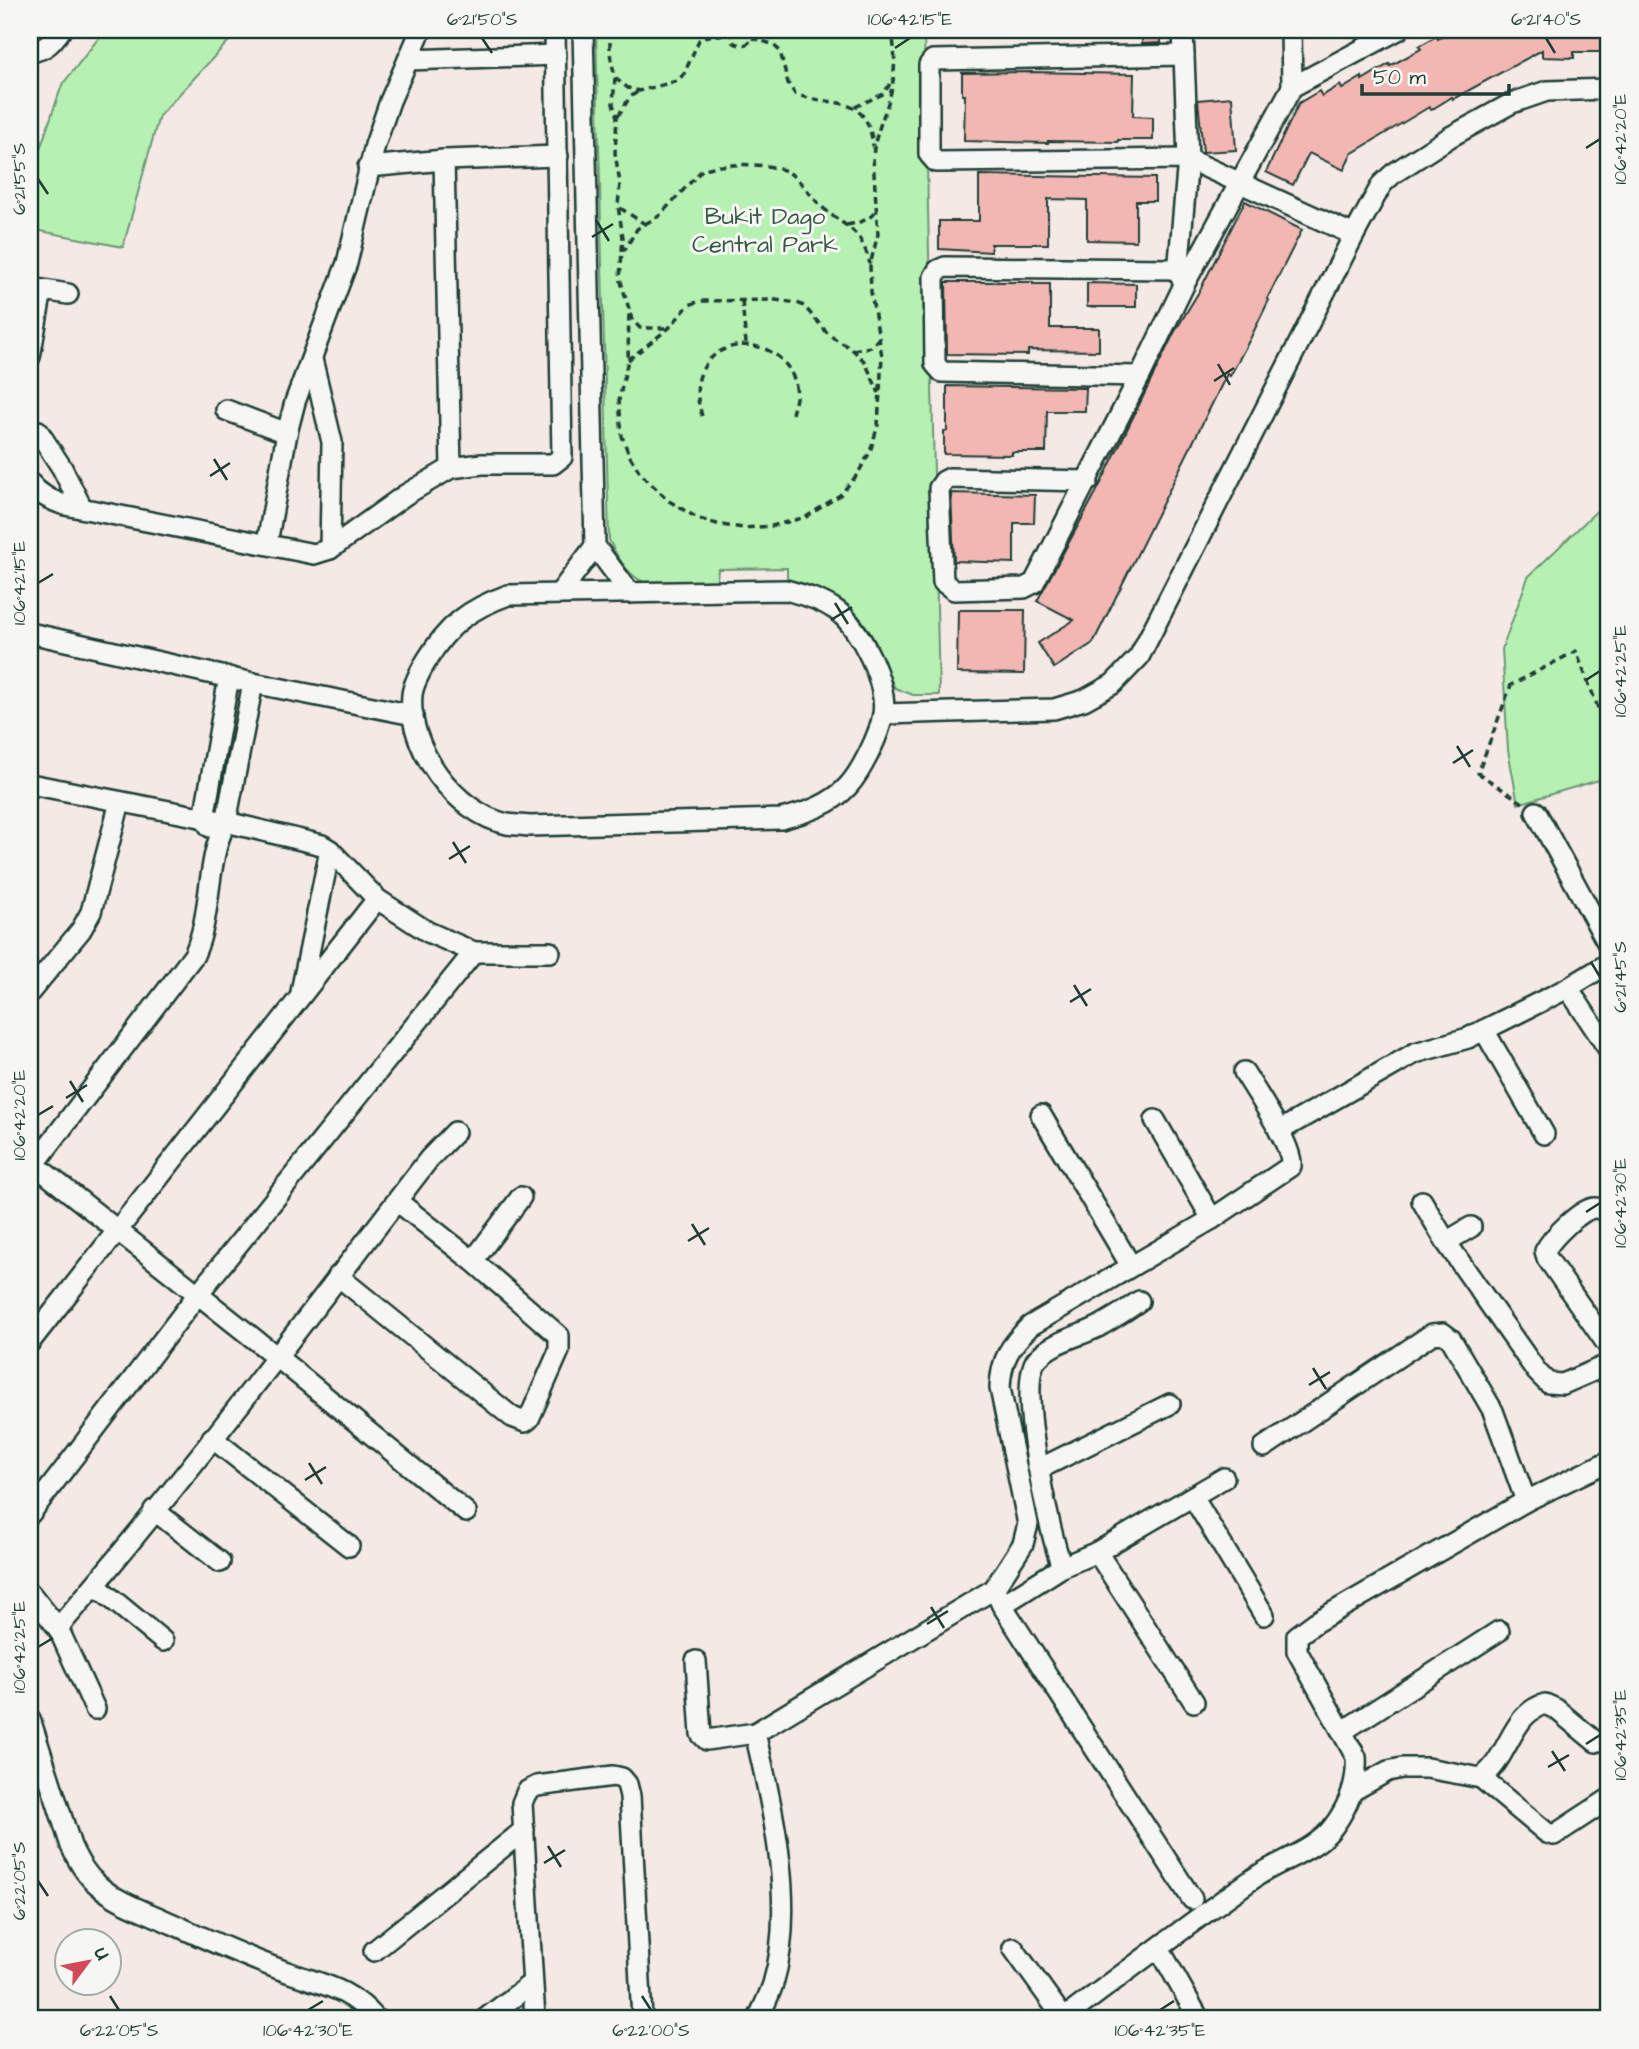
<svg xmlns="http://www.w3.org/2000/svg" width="1639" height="2049" viewBox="0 0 1639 2049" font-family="'Architects Daughter',sans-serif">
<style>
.green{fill:#b7f0b3;stroke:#6b9674;stroke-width:2}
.building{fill:#f3b7b3;stroke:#1f3d34;stroke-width:2}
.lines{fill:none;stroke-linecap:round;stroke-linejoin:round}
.minor-casing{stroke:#1f3d34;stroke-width:24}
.path{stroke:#1f3d34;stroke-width:3.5;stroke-dasharray:7 5;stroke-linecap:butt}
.minor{stroke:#f6f6f2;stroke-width:19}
.ticks{fill:none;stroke:#1f3d34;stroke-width:2.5}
.labels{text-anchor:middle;stroke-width:6;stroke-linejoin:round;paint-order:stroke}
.park-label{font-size:24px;fill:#365847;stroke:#f6f6f2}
.neatline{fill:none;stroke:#1f3d34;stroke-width:2.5}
.ticks-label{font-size:18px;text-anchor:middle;fill:#1f3d34}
</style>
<rect width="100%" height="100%" fill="#f5e9e5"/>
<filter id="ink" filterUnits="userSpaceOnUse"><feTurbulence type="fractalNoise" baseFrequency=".0143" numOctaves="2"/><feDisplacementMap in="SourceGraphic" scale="14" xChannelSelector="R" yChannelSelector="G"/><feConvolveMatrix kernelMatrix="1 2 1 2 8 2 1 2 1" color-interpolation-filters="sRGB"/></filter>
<g filter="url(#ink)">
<g class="green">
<path d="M105,30H239L159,116L123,247L30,229V178L62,85Z"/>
<path d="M596,30H924L939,695H913L895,688L875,648L787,583V568L718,569L717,581C704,581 654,585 644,582C627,576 616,555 609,540Z"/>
<path d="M1609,499V777L1518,804L1508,750L1502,649L1528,577Z"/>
</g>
<g class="building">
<path d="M1142,30H1161V43L1142,44Z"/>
<path d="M1454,30H1575L1573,31L1609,32V52H1574V58L1542,57V50L1453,99L1452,97L1431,110L1429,107L1351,154L1344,170L1309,153L1293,185L1266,172L1299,103L1319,91L1322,96L1340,85L1342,89L1362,77V80L1389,64L1390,66L1421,49L1419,46L1437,36L1438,39Z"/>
<path d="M1031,72L1134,74L1133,116L1153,117V140H1118V142L1048,141V143L964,141L965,95H962V73Z"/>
<path d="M1232,97L1236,150L1203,152L1198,100Z"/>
<path d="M979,175L1155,178V201H1136V241L1087,240V200L1048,199V244H991V252L939,249V221H979Z"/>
<path d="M1245,201L1302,230L1267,299L1269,300L1250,339L1230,376L1227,374L1093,643L1054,668L1038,643L1074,620L1037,601L1099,487L1174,333L1200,290Z"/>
<path d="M946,282H1033V284H1050V328H1099V351L1028,350V355L947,354Z"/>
<path d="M1087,283L1136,284V307H1087Z"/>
<path d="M947,386L1086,388L1085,411H1047L1046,452H1012V455L944,454V431H947Z"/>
<path d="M951,493L1035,495L1034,523H1014V563L954,561Z"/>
<path d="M958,610H1025L1024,674L957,673Z"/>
</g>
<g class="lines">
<defs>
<g id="minor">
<path d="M583,30L595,546L630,593"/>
<path d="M1291,30L1292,87"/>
<path d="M30,52C46,50 52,42 61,30"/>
<path d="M1184,55L933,60L929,65V154L936,162L1188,159L1354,235"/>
<path d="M408,60L556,55"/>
<path d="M444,160L451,468"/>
<path d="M368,167L444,160L558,156"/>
<path d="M1182,279L1176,269L1179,261L1188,159L1183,30"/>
<path d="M31,288L68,294"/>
<path d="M30,357L42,290"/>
<path d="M312,359L332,442L330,549"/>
<path d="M1140,376L942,372L935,364L934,277L938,270L945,267L1176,269"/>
<path d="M226,410L287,433"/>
<path d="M30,430L38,431L62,468L82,508"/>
<path d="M1088,481L950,478L944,481L939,488L943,582L954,590L1024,588L1034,583L1140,376L1185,283L1292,87L1398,30"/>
<path d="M30,483C40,495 50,500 65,505L314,554L330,549L405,495L451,468L482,464H553L562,457L555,30"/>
<path d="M267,543L287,433L295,402L347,263L375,145L390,101L421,30"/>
<path d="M786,590C803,595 820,599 836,610C860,627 888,684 883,714C880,734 861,772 848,786C831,805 805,813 781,819L529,826C522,825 514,825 507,824C455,813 407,747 412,695C413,684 421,670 427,660C448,625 469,609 508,595Z"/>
<path d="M559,594L595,546"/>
<path d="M30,633L253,683L413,715"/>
<path d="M884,714L1054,709L1084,700L1113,684L1139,657L1354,235L1382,184L1394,173L1450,137L1512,103L1547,91L1609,89"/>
<path d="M30,784L226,822L322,845L330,850L377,899L428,932L474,952H550"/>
<path d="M1536,812L1609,946"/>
<path d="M210,827L204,818L229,677"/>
<path d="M1568,988L1609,1050"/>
<path d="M30,992L81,930L91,912L120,802"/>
<path d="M301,992L330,850"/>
<path d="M1484,1030L1544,1134"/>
<path d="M1041,1115L1131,1266"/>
<path d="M1155,1120L1212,1219"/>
<path d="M1279,1131L1415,1053L1468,1038L1568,988L1609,963"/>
<path d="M30,1161L277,1357L466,1512"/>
<path d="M30,1170L194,955C213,913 205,863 226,822L253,683"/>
<path d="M1422,1201L1446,1242L1537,1372L1548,1383L1563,1384L1609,1364"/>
<path d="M1609,1216C1605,1212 1601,1208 1595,1208C1581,1208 1551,1239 1545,1251L1547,1258L1609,1347"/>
<path d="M1446,1242L1471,1227"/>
<path d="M473,1261L521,1197"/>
<path d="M338,1276L512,1417L525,1422L529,1419L559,1351V1336L473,1261L397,1201"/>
<path d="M30,1342L377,899"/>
<path d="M212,1438L349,1546"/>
<path d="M1264,1447L1432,1334L1443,1333L1451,1339L1493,1411L1526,1501"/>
<path d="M1039,1469L1170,1404"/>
<path d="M1193,1497L1264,1615"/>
<path d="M154,1510L220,1562"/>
<path d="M30,1514L198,1294L474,952"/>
<path d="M1062,1567L1097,1552"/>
<path d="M95,1585L163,1641"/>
<path d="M994,1589L1002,1605L1062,1567C1050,1535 1015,1382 1037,1359C1053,1341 1078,1337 1098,1327C1112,1319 1126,1311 1139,1301"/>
<path d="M30,1593L58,1628L95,1709"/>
<path d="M1002,1605L1192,1899"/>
<path d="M58,1628C188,1477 307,1317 429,1159L455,1132"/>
<path d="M696,1661L701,1734L707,1740L755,1733L994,1589L1023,1544L1028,1524L1000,1388C1001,1359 1010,1346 1030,1326L1212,1219L1291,1166C1294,1148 1255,1090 1244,1072"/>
<path d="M1194,1702L1097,1552L1224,1478"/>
<path d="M30,1719L71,1846C78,1861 85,1874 98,1885C117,1902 142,1910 164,1920C206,1939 249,1959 293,1974C328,1986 351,1990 376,2019"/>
<path d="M1343,1731L1499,1631"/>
<path d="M755,1733C773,1808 796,1908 773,1984C769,1996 763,2008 758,2019"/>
<path d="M1481,1778C1509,1759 1511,1713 1545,1704L1556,1709L1596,1742"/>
<path d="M1354,1790L1388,1771L1402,1768H1427L1481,1778L1547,1833L1554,1835L1609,1799"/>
<path d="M1013,1948L1064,2019"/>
<path d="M1159,1948L1199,2019"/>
<path d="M374,1951L524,1830"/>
<path d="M485,2019L532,1983"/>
<path d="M535,2019L522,1803L527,1791L537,1786L613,1776L622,1778L627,1784L630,1796L642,2019"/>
<path d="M1063,2019C1127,1971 1191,1922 1257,1876C1281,1860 1316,1850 1333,1827C1348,1807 1358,1782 1356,1757L1297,1651V1636L1316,1622L1526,1501L1609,1461"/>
</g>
</defs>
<use href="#minor" class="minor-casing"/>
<g class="path">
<path d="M610,30V53L615,78L613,104L617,117L615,153L620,183L618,206L623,237L620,278L629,309L628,360L619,400L622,436L629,455L641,474L669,501L699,519L721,525L744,528L772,526L806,517L840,495L857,475L870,452L878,425L882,356L871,292L870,265L878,234L873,158C874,138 882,121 888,103C895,81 897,52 891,30"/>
<path d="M730,30L733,42C740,47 747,46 752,39V30"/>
<path d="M752,38L772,44L780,51L788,83L795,94C831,108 867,91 873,146"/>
<path d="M615,78L628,88L639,91L677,81L684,74L699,40L708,36L729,34"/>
<path d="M855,107L883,94L890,84"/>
<path d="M618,116L630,97L639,91"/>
<path d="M620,208L645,224L637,229L624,251"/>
<path d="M645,224L659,216L702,170C721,163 769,162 788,172C801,180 811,197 822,207C849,231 859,225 870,264"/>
<path d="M847,225C860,222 871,221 877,208"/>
<path d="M742,301L746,343"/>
<path d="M630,314L633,321L640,328H667"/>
<path d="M853,350L871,347L878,339"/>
<path d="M628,360L669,328L689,305L700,301L776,300L797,303L804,306L829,335L853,350L865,362L879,393"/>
<path d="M702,416C699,405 696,394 698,383C708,330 786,334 796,387C798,396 794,405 792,414"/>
<path d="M1523,803L1478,773L1511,685L1576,651L1609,736"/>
</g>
<use href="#minor" class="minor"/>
</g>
</g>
<path class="ticks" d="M482,38L492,53M1546,38L1555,53M895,48L910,38M1586,148L1600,139M38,179L48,194M596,220L609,241M592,237L613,224M1218,364L1230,385M1214,381L1234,368M214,459L227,480M210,476L230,463M38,583L53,574M835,603L848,624M831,620L852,607M1586,680L1600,671M1457,746L1470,767M1453,763L1473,750M453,842L466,863M449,859L470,846M1591,962L1600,977M1074,985L1087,1006M1070,1002L1091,989M70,1081L83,1102M66,1098L87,1085M38,1115L53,1106M1586,1212L1600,1203M692,1224L705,1245M688,1241L709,1228M1313,1368L1326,1389M1309,1385L1330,1372M309,1463L322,1484M305,1480L326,1467M931,1607L944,1628M927,1624L948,1611M38,1647L53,1638M1586,1744L1600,1735M1552,1751L1565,1771M1548,1767L1569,1755M548,1846L561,1867M544,1863L565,1850M38,1881L48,1896M110,1996L119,2010M642,1996L651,2010M308,2010L323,2001M1160,2010L1174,2001"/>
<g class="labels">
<g class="park-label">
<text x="765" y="224">Bukit Dago<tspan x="765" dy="28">Central Park</tspan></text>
</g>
</g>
<rect width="1639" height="2049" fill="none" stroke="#f6f6f2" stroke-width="77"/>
<g transform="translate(88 1962) rotate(58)"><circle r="33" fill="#f6f6f2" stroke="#a0aca6" stroke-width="2"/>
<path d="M0-5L12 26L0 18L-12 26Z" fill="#d1495b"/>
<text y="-10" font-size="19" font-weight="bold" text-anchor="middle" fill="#1f3d34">U</text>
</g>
<path d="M1362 84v10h147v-10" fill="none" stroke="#1f3d34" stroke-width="3.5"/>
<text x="1373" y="84" font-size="21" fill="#1f3d34" stroke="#f6f6f2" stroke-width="5" paint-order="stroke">50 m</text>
<rect x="38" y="38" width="1562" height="1972" class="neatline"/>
<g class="ticks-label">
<text x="482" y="25">6°21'50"S</text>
<text x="910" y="25">106°42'15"E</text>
<text x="1546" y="25">6°21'40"S</text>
<text transform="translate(1620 139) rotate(-90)" y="6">106°42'20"E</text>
<text transform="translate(19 179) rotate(-90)" y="6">6°21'55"S</text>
<text transform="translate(19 583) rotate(-90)" y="6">106°42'15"E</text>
<text transform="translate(1620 671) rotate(-90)" y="6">106°42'25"E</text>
<text transform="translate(1620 977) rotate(-90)" y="6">6°21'45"S</text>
<text transform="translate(19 1115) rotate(-90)" y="6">106°42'20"E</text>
<text transform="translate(1620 1203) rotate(-90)" y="6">106°42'30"E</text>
<text transform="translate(19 1647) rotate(-90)" y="6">106°42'25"E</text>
<text transform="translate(1620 1735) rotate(-90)" y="6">106°42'35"E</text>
<text transform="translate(19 1881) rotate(-90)" y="6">6°22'05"S</text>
<text x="119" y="2036">6°22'05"S</text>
<text x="308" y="2036">106°42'30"E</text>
<text x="651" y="2036">6°22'00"S</text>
<text x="1160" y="2036">106°42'35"E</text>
</g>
</svg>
